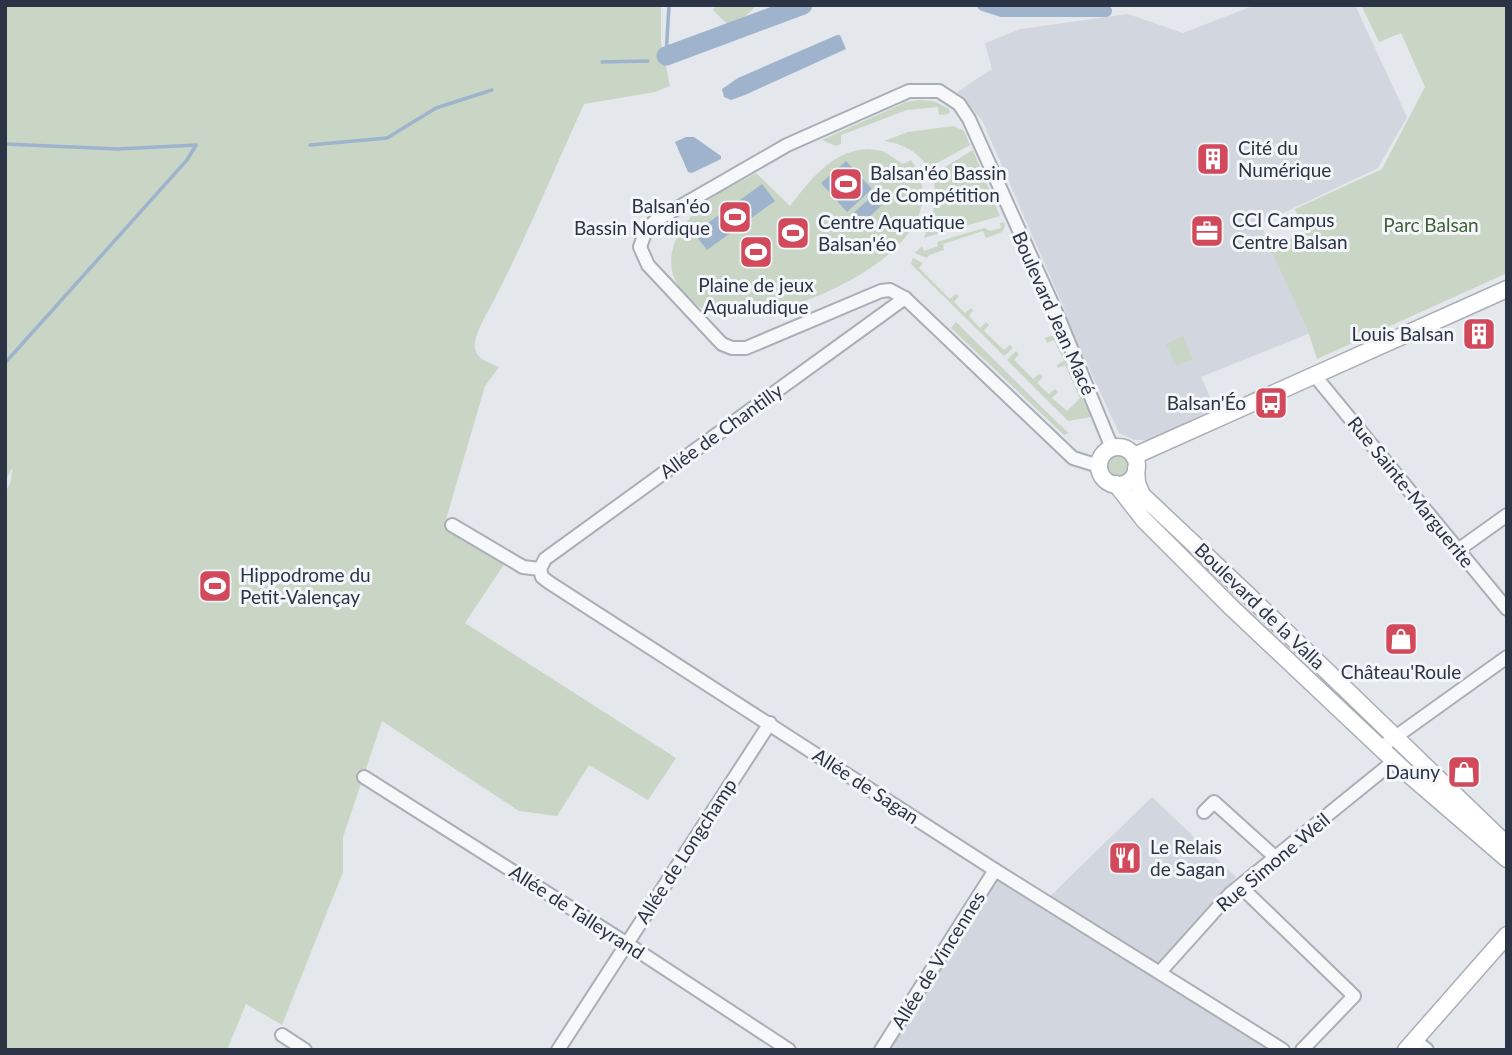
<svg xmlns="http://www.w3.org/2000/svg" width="1512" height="1055" viewBox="0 0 1512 1055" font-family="Lato,sans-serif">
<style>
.built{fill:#d2d6de}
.green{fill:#c9d6c5}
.water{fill:#9fb4cc}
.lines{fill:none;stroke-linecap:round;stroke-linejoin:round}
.stream{stroke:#9fb4cc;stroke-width:3.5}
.canal{stroke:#9fb4cc;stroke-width:12}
.river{stroke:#9fb4cc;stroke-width:19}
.minor-casing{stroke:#a9aeb7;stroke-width:16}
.secondary-casing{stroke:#a9aeb7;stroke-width:19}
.minor{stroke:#f7f8fa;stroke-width:12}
.secondary{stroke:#fff;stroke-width:16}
.labels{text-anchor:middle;stroke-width:6;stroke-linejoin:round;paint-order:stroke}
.poi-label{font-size:19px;fill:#2b3445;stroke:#f4f6f9;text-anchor:start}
.park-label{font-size:19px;fill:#3f6138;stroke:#f4f6f9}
.street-label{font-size:19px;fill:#2b3445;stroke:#f4f6f9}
</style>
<rect width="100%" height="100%" fill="#e4e7ec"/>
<g class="built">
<path d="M1255,5H1355L1407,117L1378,168L1260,224L1315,331L1201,377L1215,408L1150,440H1134L1119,433L1069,325L1064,308L982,120L957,92L992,69L985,43L1021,29L1128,14L1183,33Z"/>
<path d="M1152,797L1236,877L1149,973L1269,1050H888L999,877L1042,904Z"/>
</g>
<g class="green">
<path d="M5,5H661V42L670,86L655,92L584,104C555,167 529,232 497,294C491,307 473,334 475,348C477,360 489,362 499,367L485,386L445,523L505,563L465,623L676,758L648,800L589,765L557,816L519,811L382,721L343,837V872L282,1025L246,1004L227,1050H5V493L10,483L13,467L5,481Z"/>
<path d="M717,5H757L732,29L713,10Z"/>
<path d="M1361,5H1507V273L1317,359L1307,328L1270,248L1304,233L1295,209L1382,169L1425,87L1401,33L1379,42Z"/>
<path d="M919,100L934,101L949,109L950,112L948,114L939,115L938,107L907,110L841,135V144L836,146L822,140L906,102Z"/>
<path d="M954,126L964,131L970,145L928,168C918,151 903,144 884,141L908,132Z"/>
<path d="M867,149L883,151L903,164L911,160C970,244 793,319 730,317C711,317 696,306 684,293C653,259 684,217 714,196C727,187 743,181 756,173L790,206C810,180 832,151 867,149Z"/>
<path d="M973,150L1000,216L924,238C933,216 939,198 932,175Z"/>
<path d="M1004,222L1005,226L1002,232L986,238L983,231L943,244L944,250L929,255L927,258L915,253L922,246L924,251L938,246L937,242L984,228L990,231L1001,228L1000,223Z"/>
<path d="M913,258L923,263L919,268L950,299L956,294L959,296L954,302L965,313L971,308L973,311L969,316L980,328L986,322L989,325L984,331L1004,350L1010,345L1013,348L1004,356L911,264Z"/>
<path d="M956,322L1064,429L1069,433L1064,435L951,328Z"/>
<path d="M1054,335L1091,417L1068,421L1007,360L1016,351L1019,354L1014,360L1033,379L1039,374L1043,377L1037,383L1049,394L1055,389L1058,392L1052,398L1067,411L1080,398L1065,365L1058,368L1057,365L1064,361L1054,340L1047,343L1045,338Z"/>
<path d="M1183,336L1193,359L1176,366L1166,344Z"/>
<circle cx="1118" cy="465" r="11"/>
</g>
<g class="water">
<path d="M837,35H840L846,49L745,95L731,100L724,97L722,89L738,78Z"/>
<path d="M686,137H694L721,156V159L692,173L688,172L675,142Z"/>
<path d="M846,161L872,189L847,212L821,183Z"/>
<path d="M762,184L775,201L707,250L694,233Z"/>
<path d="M876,193L885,202L860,226L850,216Z"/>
<path d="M750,242L759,243L763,248C765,258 759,265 748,261Z"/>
</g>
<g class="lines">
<g class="stream">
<path d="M666,56L669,5"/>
<path d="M602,62L648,61"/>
<path d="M5,144L118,149L196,145"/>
<path d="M310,145L387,138L436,108L492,90"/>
<path d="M5,363L187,160L196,145"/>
</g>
<path class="canal" d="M983,5L1002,11H1106"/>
<path class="river" d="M666,56L803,5"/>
<defs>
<g id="minor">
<path d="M1315,376L1507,609"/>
<path d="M1099,466L1073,458L905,298L890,290L881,291L746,348H732L722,344L648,265L640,247L646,230L655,221L787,145L909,91H939L959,104L969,119L1059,319L1112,448"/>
<path d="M452,525L523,567L540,569L542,577L550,583L995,870L1283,1050"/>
<path d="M1458,550L1507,515"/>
<path d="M540,569L545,559L905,298"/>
<path d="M1380,748L1507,657"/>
<path d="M364,777L626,943L789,1050"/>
<path d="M1204,812L1214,802L1275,857"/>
<path d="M1240,886L1354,996L1302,1050"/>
<path d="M1160,972L1230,894L1394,761"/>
<path d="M282,1035L305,1050"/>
<path d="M1415,1040L1427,1050"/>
<path d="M558,1050L770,723"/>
<path d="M881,1050L995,870"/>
</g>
<g id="secondary">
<circle cx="1118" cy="466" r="19"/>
<path d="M1134,456L1507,289"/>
<path d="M1136,468L1137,483L1142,495L1248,595L1507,845"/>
<path d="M1116,484L1144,520L1231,607L1406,772L1507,859"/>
<path d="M1406,1050L1507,935"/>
</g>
</defs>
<use href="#minor" class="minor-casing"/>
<use href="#secondary" class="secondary-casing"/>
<use href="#minor" class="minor"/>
<use href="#secondary" class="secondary"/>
</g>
<defs>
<symbol id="building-square" viewBox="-11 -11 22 22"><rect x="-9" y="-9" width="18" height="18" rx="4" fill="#d1495b" stroke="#f4f6f9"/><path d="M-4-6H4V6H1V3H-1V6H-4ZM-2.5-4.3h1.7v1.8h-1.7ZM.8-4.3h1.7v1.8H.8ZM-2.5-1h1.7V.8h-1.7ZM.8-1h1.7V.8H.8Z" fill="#fff"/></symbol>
<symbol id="stadium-square" viewBox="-11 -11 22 22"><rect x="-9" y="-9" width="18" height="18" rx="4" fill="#d1495b" stroke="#f4f6f9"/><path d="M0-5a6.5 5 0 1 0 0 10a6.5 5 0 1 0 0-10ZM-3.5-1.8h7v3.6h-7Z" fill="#fff"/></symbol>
<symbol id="office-square" viewBox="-11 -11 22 22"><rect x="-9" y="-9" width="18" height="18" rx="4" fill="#d1495b" stroke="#f4f6f9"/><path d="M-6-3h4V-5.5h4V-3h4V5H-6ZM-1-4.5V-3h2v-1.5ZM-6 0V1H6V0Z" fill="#fff"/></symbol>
<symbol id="bus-square" viewBox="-11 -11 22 22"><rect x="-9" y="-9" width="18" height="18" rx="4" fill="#d1495b" stroke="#f4f6f9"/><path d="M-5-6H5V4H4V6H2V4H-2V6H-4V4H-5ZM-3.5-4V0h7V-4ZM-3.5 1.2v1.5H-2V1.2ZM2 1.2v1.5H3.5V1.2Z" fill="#fff"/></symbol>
<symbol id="shop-square" viewBox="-11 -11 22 22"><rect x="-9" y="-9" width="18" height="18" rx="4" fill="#d1495b" stroke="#f4f6f9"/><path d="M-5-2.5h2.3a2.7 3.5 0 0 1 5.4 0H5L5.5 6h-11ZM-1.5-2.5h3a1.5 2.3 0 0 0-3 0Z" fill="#fff"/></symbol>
<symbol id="restaurant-square" viewBox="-11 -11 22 22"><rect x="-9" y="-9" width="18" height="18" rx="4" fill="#d1495b" stroke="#f4f6f9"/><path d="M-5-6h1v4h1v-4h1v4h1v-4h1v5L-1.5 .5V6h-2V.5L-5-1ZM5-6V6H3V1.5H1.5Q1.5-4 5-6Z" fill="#fff"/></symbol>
</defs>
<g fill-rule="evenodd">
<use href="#building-square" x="1194" y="140" width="38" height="38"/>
<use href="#stadium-square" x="827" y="165" width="38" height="38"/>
<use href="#stadium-square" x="716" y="198" width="38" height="38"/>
<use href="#office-square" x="1188" y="212" width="38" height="38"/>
<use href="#stadium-square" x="774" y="214" width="38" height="38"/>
<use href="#stadium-square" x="737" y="233" width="38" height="38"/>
<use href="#building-square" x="1460" y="315" width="38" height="38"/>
<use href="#bus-square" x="1252" y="384" width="38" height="38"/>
<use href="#stadium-square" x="196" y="567" width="38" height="38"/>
<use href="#shop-square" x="1382" y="620" width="38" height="38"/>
<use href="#shop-square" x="1445" y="753" width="38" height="38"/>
<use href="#restaurant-square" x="1106" y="839" width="38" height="38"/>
</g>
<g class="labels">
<g class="poi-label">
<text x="1238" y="155">Cité du<tspan x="1238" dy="22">Numérique</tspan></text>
<text x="870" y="180">Balsan'éo Bassin<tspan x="870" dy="22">de Compétition</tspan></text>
<text x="710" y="213" text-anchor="end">Balsan'éo<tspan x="710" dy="22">Bassin Nordique</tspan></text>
<text x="1232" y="227">CCI Campus<tspan x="1232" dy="22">Centre Balsan</tspan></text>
<text x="818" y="229">Centre Aquatique<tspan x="818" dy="22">Balsan'éo</tspan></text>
<text x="756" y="292" text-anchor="middle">Plaine de jeux<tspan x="756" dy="22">Aqualudique</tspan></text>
<text x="1454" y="341" text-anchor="end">Louis Balsan</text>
<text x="1246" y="410" text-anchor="end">Balsan'Éo</text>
<text x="240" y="582">Hippodrome du<tspan x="240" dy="22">Petit-Valençay</tspan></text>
<text x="1401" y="679" text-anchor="middle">Château'Roule</text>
<text x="1440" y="779" text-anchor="end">Dauny</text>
<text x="1150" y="854">Le Relais<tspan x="1150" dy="22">de Sagan</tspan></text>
</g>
<g class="park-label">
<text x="1431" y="232">Parc Balsan</text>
</g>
<g class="street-label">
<text transform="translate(1054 313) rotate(66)" y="7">Boulevard Jean Macé</text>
<text transform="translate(721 431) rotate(-36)" y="7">Allée de Chantilly</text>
<text transform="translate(1411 492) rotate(51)" y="7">Rue Sainte-Marguerite</text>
<text transform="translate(1260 606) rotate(44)" y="7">Boulevard de la Valla</text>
<text transform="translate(866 786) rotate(33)" y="7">Allée de Sagan</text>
<text transform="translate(686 851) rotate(-57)" y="7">Allée de Longchamp</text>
<text transform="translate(1273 862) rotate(-40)" y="7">Rue Simone Weil</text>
<text transform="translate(577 912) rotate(33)" y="7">Allée de Talleyrand</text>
<text transform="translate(938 960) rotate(-58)" y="7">Allée de Vincennes</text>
</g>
</g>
<rect width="1512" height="1055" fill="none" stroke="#2b3445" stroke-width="14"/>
</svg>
